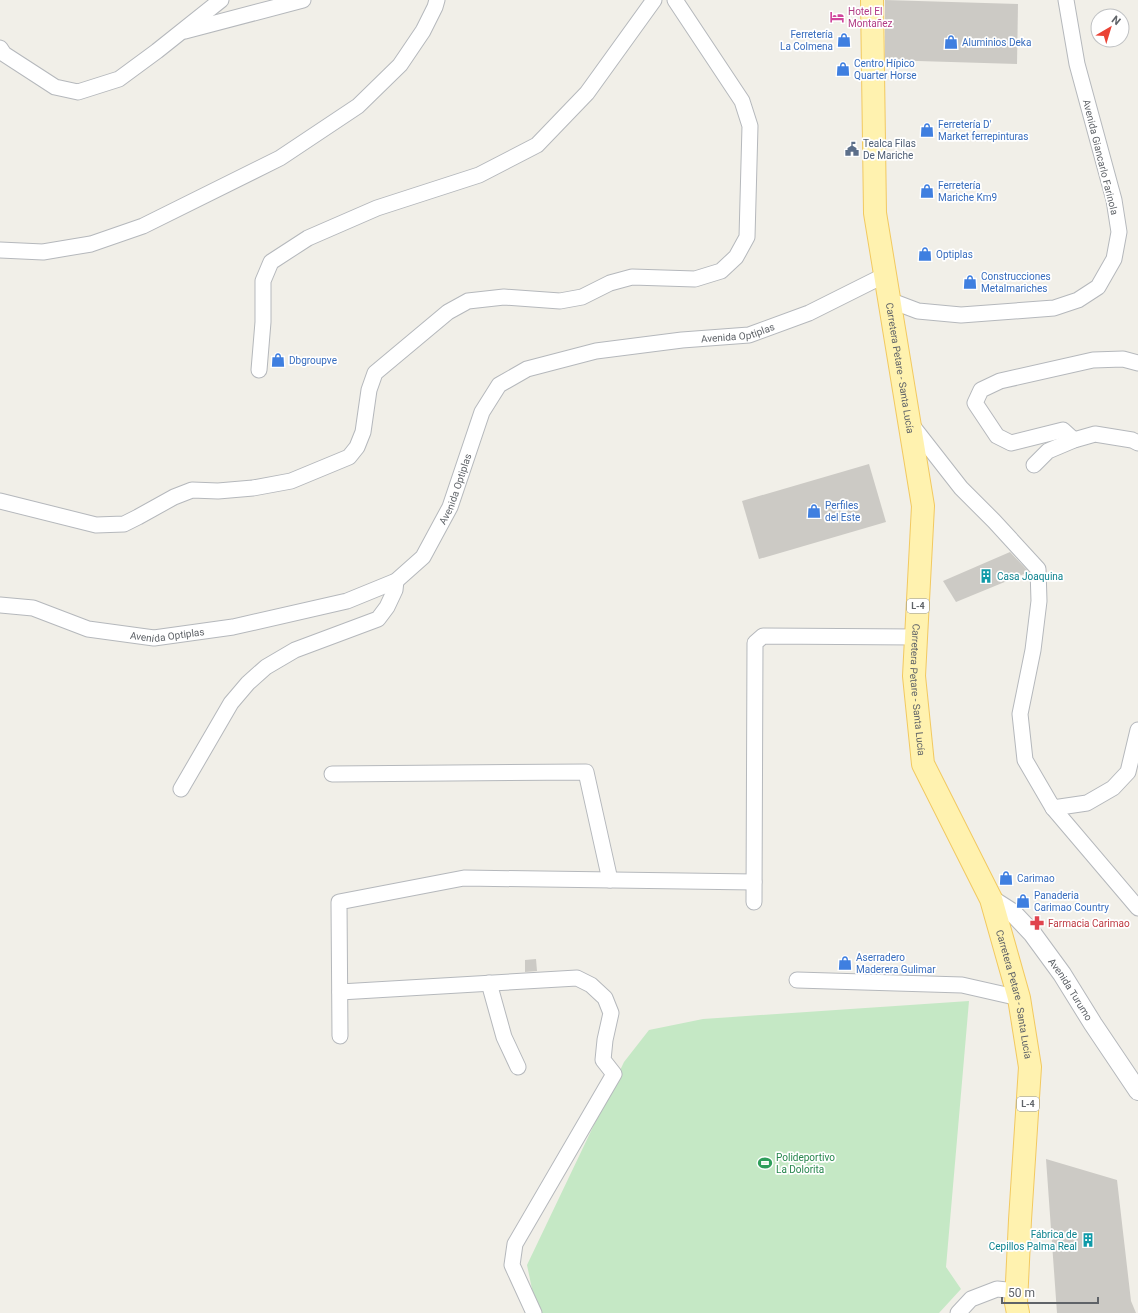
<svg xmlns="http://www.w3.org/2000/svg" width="1138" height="1313" viewBox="0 0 1138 1313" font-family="Roboto,sans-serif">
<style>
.green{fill:#c5e8c5}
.building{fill:#cccac5}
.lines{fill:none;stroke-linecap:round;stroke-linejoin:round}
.minor-casing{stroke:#b5b8bc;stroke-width:17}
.tertiary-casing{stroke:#b5b8bc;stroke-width:20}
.primary-casing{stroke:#f2c960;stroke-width:24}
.minor{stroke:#fff;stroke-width:15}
.tertiary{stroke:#fff;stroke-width:18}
.primary{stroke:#fff2af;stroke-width:22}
.labels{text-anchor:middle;stroke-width:3.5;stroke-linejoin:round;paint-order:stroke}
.shield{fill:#fff;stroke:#8f9295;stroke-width:1}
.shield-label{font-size:9px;font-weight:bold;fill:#5f6368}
.hotel-label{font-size:10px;fill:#b23c85;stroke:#fff;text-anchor:start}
.shop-label{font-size:10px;fill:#366cbe;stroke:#fff;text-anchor:start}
.service-label{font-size:10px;fill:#4e5e75;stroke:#fff;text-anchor:start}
.street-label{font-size:10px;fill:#5f6368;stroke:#fff}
.culture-label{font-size:10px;fill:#0d838f;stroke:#fff;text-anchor:start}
.health-label{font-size:10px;fill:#be3a42;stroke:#fff;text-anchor:start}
.leisure-label{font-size:10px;fill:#27864d;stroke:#fff;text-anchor:start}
</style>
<rect width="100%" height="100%" fill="#f1efe8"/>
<path class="green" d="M969,1001L946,1267L961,1289L939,1313H537L527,1265L624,1062L649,1030L703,1019Z"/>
<g class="building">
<path d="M885,0L1018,4L1017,64L885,60Z"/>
<path d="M869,464L886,522L759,559L742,501Z"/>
<path d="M1010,552L1029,572L956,602L943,581Z"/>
<path d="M536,959L537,971L525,972V960Z"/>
<path d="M1046,1159L1117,1180L1131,1301L1136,1313H1057Z"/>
</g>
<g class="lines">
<defs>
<g id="minor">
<path d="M185,31L303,0"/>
<path d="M0,48L4,54L55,87L78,92L119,79L157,51L221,0"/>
<path d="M0,250L43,252L91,244L143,226L280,158L358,106L400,65L423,31L435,7L437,0"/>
<path d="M889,300L918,311L961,315L1054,308L1078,300L1098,287L1114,259L1119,232L1114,200L1077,64L1066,0"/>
<path d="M259,370L263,322V281L271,262L308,238L377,208L479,175L537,145L587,93L654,0"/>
<path d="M911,424L961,488L994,521L1038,569L1039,601L1033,650L1020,714L1025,760L1053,808L1087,803L1113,788L1128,772L1138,730"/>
<path d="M1074,440L1063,430L1011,443L997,436L975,403L981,390L1000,381L1093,360L1123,359L1138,363"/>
<path d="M1034,465L1048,451L1074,440L1095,434L1132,440L1138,443"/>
<path d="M0,501L96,525L124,524L138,517L174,497L192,490L218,491L253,488L291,481L349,457L357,447L363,432L369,390L375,373L448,312L468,301L504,297L560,301L582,297L610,283L632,277L695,279L721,271L736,257L747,237L750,126L742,101L675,0"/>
<path id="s1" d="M0,605L33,608L88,629L154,638L233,627L347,601L396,581L423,557L450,507L482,412L499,385L527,369L596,351L682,340L749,335L809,313L885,275"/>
<path d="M332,774L586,772L610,880"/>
<path d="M181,789L231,703L248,683L266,667L295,650L378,619L387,607L395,590L396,581"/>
<path d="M1053,808L1138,908"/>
<path d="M754,902L755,643L763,636L916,637"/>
<path d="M797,980L962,985L1019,998"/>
<path d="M489,983L504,1037L518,1067"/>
<path d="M340,992L577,978L591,985L605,998L611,1013L605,1040L603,1060L614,1074L515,1244L512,1265L534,1313"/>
<path d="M340,1036L339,902L464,878L754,882"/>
<path d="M958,1313L971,1299L997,1289L1017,1291"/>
</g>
<g id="tertiary">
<path id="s2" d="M991,899L1013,913L1032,933L1062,974L1093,1024L1138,1091"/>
</g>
<g id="primary">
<path id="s3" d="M872,0L875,213L923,506L914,676L923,764L991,899L1019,998L1030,1067L1020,1220L1016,1303L1018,1313"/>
</g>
</defs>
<use href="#minor" class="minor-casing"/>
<use href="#tertiary" class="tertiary-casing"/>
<use href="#primary" class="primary-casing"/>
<use href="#minor" class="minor"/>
<use href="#tertiary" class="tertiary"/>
<use href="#primary" class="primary"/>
</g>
<defs>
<symbol id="hotel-bare" viewBox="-9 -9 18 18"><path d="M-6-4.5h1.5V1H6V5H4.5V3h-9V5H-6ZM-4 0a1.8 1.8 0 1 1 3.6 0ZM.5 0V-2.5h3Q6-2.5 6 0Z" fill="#d1479c" stroke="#fff" stroke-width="2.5" paint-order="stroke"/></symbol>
<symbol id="shop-bare" viewBox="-9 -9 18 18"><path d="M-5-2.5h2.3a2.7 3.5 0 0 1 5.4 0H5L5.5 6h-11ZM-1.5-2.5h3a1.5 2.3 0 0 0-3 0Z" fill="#3f7fe0" stroke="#fff" stroke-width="2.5" paint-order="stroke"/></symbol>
<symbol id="civic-bare" viewBox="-9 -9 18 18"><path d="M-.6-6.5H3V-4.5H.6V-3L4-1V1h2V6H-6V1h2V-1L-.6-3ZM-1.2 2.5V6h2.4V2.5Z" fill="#5c6f8a" stroke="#fff" stroke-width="2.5" paint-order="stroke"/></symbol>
<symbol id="building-bare" viewBox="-9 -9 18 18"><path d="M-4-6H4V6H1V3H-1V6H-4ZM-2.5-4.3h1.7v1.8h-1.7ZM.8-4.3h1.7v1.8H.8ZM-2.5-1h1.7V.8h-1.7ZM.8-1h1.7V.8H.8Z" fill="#0f9aa8" stroke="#fff" stroke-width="2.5" paint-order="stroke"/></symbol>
<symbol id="pharmacy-bare" viewBox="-9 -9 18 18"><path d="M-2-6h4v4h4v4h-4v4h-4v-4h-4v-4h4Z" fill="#e0444e" stroke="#fff" stroke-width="2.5" paint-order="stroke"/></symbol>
<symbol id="stadium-bare" viewBox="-9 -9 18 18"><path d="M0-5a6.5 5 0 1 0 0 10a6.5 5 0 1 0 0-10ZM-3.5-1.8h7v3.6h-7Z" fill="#2e9e5b" stroke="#fff" stroke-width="2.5" paint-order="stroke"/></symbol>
</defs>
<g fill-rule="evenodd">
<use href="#hotel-bare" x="827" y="7" width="20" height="20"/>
<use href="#shop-bare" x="834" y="30" width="20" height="20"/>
<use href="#shop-bare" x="941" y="32" width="20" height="20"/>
<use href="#shop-bare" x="833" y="59" width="20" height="20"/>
<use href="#shop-bare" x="917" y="120" width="20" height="20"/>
<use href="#civic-bare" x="842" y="139" width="20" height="20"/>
<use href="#shop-bare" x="917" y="181" width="20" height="20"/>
<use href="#shop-bare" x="915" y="244" width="20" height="20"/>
<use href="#shop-bare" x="960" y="272" width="20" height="20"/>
<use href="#shop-bare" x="268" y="350" width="20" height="20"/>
<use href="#shop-bare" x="804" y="501" width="20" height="20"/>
<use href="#building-bare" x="976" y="566" width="20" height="20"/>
<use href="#shop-bare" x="996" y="868" width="20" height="20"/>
<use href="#shop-bare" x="1013" y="891" width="20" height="20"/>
<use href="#pharmacy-bare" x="1027" y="913" width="20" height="20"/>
<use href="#shop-bare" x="835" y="953" width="20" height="20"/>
<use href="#stadium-bare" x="755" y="1153" width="20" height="20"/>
<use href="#building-bare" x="1078" y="1230" width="20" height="20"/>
</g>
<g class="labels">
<g class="shield">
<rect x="907" y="599" width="22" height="14" rx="3"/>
<rect x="1017" y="1097" width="22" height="14" rx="3"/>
</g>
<g class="shield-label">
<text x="918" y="609">L-4</text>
<text x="1028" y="1107">L-4</text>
</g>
<g class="hotel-label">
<text x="848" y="15">Hotel El<tspan x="848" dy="12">Montañez</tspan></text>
</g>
<g class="shop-label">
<text x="833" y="38" text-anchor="end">Ferretería<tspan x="833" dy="12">La Colmena</tspan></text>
<text x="962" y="46">Aluminios Deka</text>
<text x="854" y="67">Centro Hípico<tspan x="854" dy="12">Quarter Horse</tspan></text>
<text x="938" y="128">Ferretería D'<tspan x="938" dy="12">Market ferrepinturas</tspan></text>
<text x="938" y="189">Ferretería<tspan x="938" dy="12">Mariche Km9</tspan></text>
<text x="936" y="258">Optiplas</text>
<text x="981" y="280">Construcciones<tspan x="981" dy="12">Metalmariches</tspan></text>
<text x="289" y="364">Dbgroupve</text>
<text x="825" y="509">Perfiles<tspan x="825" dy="12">del Este</tspan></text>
<text x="1017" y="882">Carimao</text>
<text x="1034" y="899">Panaderia<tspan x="1034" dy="12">Carimao Country</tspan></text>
<text x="856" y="961">Aserradero<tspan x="856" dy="12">Maderera Gulimar</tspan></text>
</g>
<g class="service-label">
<text x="863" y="147">Tealca Filas<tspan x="863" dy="12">De Mariche</tspan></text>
</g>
<g class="street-label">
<text transform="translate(1101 157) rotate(76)" y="4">Avenida Giancarlo Farinola</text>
<text dy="4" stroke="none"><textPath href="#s1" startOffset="880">Avenida Optiplas</textPath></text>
<text dy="4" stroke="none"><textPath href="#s3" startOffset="370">Carretera Petare - Santa Lucía</textPath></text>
<text dy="4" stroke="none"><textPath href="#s1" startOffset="520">Avenida Optiplas</textPath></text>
<text dy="4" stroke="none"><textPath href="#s1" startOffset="172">Avenida Optiplas</textPath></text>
<text dy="4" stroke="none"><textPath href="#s3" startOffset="694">Carretera Petare - Santa Lucía</textPath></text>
<text dy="4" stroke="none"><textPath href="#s2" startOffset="122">Avenida Turumo</textPath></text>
<text dy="4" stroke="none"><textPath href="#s3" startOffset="1018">Carretera Petare - Santa Lucía</textPath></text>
</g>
<g class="culture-label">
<text x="997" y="580">Casa Joaquina</text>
<text x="1077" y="1238" text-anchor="end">Fábrica de<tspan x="1077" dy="12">Cepillos Palma Real</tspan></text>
</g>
<g class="health-label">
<text x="1048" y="927">Farmacia Carimao</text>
</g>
<g class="leisure-label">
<text x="776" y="1161">Polideportivo<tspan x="776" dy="12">La Dolorita</tspan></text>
</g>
</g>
<g transform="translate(1110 28) rotate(38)"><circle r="19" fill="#ffffff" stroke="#bfc1c3"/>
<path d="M0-3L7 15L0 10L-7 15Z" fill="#ea4335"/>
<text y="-6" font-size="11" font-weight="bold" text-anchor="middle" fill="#5f6368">N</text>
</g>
<path d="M1002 1297v6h96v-6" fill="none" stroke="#5f6368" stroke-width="2"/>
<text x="1008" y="1297" font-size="12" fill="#5f6368" stroke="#ffffff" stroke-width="3" paint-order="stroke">50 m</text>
</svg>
